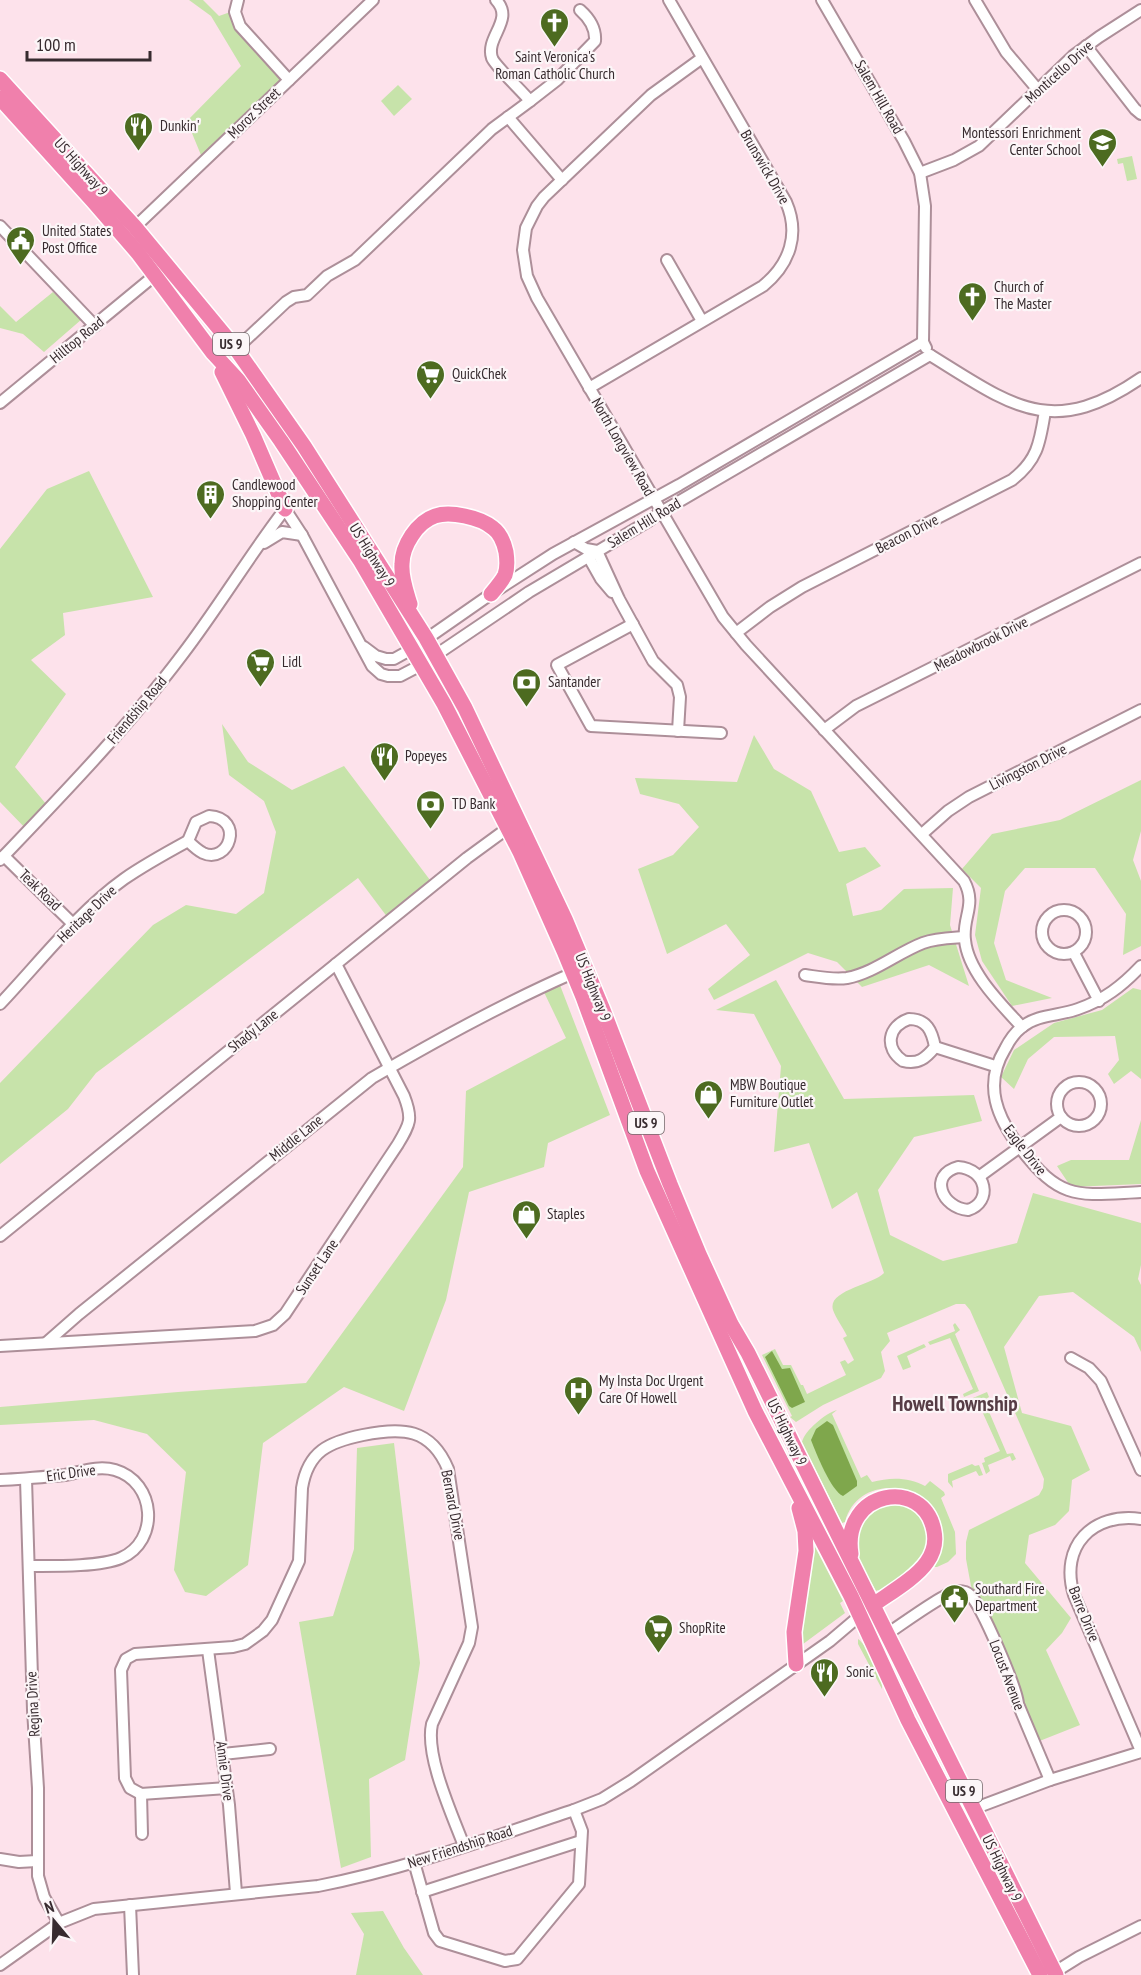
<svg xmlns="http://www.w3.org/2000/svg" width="1141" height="1975" viewBox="0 0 1141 1975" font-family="'PT Sans Narrow',sans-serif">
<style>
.green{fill:#c7e3aa}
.water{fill:#7fa74c}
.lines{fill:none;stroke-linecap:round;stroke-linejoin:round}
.minor-casing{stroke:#ad8f99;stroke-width:14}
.highway-casing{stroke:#fff;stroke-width:18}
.minor{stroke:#fff;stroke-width:10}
.highway{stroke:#f080ac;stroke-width:15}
.labels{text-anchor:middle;stroke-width:4.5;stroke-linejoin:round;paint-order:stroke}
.shield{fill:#fcf6f8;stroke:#72686b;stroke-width:1.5}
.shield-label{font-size:14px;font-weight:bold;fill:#372b2f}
.poi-label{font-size:15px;fill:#372b2f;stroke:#fcf6f8;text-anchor:start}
.street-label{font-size:15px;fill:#372b2f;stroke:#fcf6f8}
.district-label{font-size:21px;font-weight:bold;fill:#563c45;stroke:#fcf6f8}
</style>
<rect width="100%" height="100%" fill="#fde2eb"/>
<g class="green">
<path d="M189,0H203L219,16L236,10L290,78L203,160L187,121L241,66L211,16Z"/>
<path d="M398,85L412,99L394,116L381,101Z"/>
<path d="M1132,156L1137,179L1127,181L1123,163L1118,164L1117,159Z"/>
<path d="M53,292L82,319L44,352L23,334L0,328V306L16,322Z"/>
<path d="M89,471L153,597L63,613L65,635L31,660L66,694L15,767L52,811L29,832L0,802V549L47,489Z"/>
<path d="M222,724L248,762L292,790L344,766L433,884L391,922L358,878L96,1073L68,1109L0,1164V1083L153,925L186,905L236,914L264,893L276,832L264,801L229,775Z"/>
<path d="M754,735L774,769L811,791L839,852L865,847L881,866L846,884L853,916L881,910L904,889L953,888L950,925L969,986L929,965L862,987L837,962L808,953L714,1000L708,989L750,955L726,924L667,954L638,869L673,855L699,827L679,804L640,794L635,778L737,782Z"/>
<path d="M1141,780V831L1133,860L1141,881V946L1123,955L1126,914L1095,868H1025L1005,891L994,943L1006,980L1052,998L1012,1006L982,961L975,935L981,888L962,869L992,834L1060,820Z"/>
<path d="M558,980L610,1115L548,1143L544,1167L469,1192L446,1300L404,1411L344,1387L263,1443L248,1565L206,1596L185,1592L174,1570L186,1472L147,1434L94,1420L0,1425V1407L178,1392L306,1383L463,1167L466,1091L566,1038L542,988Z"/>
<path d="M776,980L844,1099L974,1095L982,1121L914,1137L878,1190L890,1235L943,1261L1017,1243L1033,1193L1141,1223V1265L1138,1279L1141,1285V1352L1134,1337L1073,1292L1039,1296L1004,1347L1022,1413L1071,1426L1090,1470L1072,1480L1069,1511L1055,1525L1029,1535L1025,1563L1071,1618L1062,1633L1046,1650L1080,1725L1037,1742L995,1634L971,1586L966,1559V1542L969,1530L1039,1495L1043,1488L1044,1479L970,1310L965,1304H956L887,1333L890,1341L881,1352L885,1371L881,1378L823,1405L796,1422L790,1417L792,1416L762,1355L775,1349L783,1365H791L801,1385H803L807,1394L846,1375L840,1362L845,1360L848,1364L854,1360L843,1338L847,1336C843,1327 836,1319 833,1310C827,1290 873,1285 884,1273L857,1192L832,1209L809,1143L774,1152L781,1066L754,1014L716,1010Z"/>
<path d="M1133,988L1141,990V1079L1131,1071L1114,1084L1108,1074L1119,1060L1115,1036L1054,1037L1028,1059L1014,1089L1001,1077L1014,1050L1054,1023L1102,1010Z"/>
<path d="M1141,1120V1184L1071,1187L1057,1166L1071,1160H1129Z"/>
<path d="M955,1323L960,1330L955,1334L979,1391L964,1397L963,1394L973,1389L950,1338L930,1345L928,1342L955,1331L953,1325Z"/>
<path d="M924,1344L926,1347L907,1356L911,1367L903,1370L897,1356Z"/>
<path d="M987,1392L989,1397L984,1400L1007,1454L1013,1453L1016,1459L1012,1461L1010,1456L988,1465L990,1471L986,1474L982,1463L985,1462L984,1458L1000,1451L977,1400L967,1404L966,1401Z"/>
<path d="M837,1410L832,1414L861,1478L867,1475L872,1482C890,1477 909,1477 925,1486L930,1481L944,1492L945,1495L941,1498L955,1532L956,1554L948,1562L937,1567H934C974,1489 861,1459 845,1522L842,1523L802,1442C805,1430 826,1413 837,1410Z"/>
<path d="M394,1443L420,1663L405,1760L369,1779L371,1857L341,1868L299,1622L333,1616L354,1549L357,1448Z"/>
<path d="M972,1464L975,1466L979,1465L983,1475L979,1476L976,1471L952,1481L953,1488L948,1482V1474Z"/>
<path d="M894,1500L921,1512L930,1541L920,1564L880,1592L878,1590L876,1591C868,1576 853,1555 856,1538C857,1530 861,1522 864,1515Z"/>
<path d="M814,1545L843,1601L840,1603L845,1613L799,1647L812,1546Z"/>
<path d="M858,1639C868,1646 883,1677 882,1689L858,1644Z"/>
<path d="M383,1911L404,1948L423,1975H356L364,1934L351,1913Z"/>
</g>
<g class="water">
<path d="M772,1351L782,1369L790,1368L805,1402L792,1408L789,1406L765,1357Z"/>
<path d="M827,1421L833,1425L857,1481V1486L843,1496C831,1491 816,1453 811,1440L816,1429Z"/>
</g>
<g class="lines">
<defs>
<g id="minor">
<path d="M238,0L235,12L240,26L289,80"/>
<path d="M496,0C515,20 485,37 492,58C495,66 523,92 530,101L557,80L595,41C596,29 589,18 580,10"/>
<path d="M822,0L904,141L920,173L925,206L923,342L926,348"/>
<path d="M975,0L1006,52L1038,90"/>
<path d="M1086,46L1135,109L1141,114"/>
<path d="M702,58L651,95L544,197L537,206L526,228L523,250L527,276L537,298L723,617L746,645L964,881C977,905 962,917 965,940C968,972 1001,1004 1022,1027"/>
<path d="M508,117L562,180"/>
<path d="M920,173L954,160L979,146L1073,56L1099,37L1141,10"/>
<path d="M0,226L95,326"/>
<path d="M135,227L373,0"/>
<path d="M667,260L702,321"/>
<path d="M236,349L286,302L294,297L307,295L327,276L355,260L492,129L530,101"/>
<path d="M930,355C1011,405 1051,440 1141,378"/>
<path d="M589,388L763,286C790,264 800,234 786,202L669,0"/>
<path d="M0,403L154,276"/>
<path d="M574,542L586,549L597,551L619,599L653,661L677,685L680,697L678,731"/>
<path d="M264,543L282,532L302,535"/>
<path d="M588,556L601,579L612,592"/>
<path d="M633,624L557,665L591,726L721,733"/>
<path d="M736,633L770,607L802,587L1012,480C1038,460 1040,442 1045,411"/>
<path d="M364,647L376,656L386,659H394L412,649L491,594L553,554L679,485L923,342"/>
<path d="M824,730L856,706L1141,563"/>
<path d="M209,816C245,818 229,865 203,853C197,850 192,845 188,841L196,822Z"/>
<path d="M922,834L948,811L969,797L1141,710"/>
<path d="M4,856L74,925"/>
<path d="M0,860C63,794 127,728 182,655C218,608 249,556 285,509L302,535L372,666L381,674L388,676H400L421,665L529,592L647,522L661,512L930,355"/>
<circle cx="1064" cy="932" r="22"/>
<path d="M1074,953L1099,1001"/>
<path d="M1141,966C1122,986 1104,1000 1078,1009C1059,1016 1038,1014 1022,1027C1014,1033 1009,1041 1005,1049C983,1085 997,1118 1021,1149C1062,1202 1079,1195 1141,1192"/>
<path d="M805,975C819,977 833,980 847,978C874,973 897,953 923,943C936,938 950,938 964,937"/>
<path d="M0,1004C38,964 79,911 124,879C144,865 166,853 188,841"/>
<path d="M909,1019C927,1019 932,1031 935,1047C926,1058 918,1065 903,1061C884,1048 888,1026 909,1019Z"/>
<path d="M935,1047L995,1066"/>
<circle cx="1079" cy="1104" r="22"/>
<path d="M958,1167C987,1169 993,1202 968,1210C942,1208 928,1175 958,1167Z"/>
<path d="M980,1176L1061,1117"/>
<path d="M0,1236L467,858L508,828"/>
<path d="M46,1343L79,1314L372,1078C437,1040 504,1003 573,973"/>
<path d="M0,1346L255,1331L273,1325L285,1314L398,1144C410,1124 413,1119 404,1096L336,964"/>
<path d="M1071,1358L1089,1368L1101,1381L1141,1470"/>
<path d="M26,1479L33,1710L38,1788V1876L44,1897L59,1923"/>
<path d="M0,1480C22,1479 43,1477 65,1475C81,1472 98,1465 115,1470C156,1482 160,1541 121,1558C100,1567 52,1566 29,1566"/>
<path d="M1141,1519C1093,1512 1059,1546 1074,1595L1141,1751"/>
<path d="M887,1634C901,1625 945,1592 958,1591C962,1591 967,1592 970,1595C982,1606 1017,1689 1018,1704L1050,1780"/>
<path d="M208,1650L229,1805L236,1893"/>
<path d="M223,1754L270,1749"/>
<path d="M227,1788L141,1794L130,1788L125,1778L121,1670L126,1659L135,1654L233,1647L245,1644L263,1631L272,1620L299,1561L302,1488C308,1451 329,1442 363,1435C402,1427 431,1428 448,1469L472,1627L469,1643L432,1724C425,1756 452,1814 464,1846"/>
<path d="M141,1794L142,1834"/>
<path d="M973,1809L1050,1780L1141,1752"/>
<path d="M0,1859L19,1862L37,1861"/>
<path d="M414,1862L434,1933L440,1941L505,1961L517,1959L579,1884L582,1831L574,1810"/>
<path d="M422,1892L581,1841"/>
<path d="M130,1905L133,1975"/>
<path d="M0,1965L59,1923L94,1909L318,1886C406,1869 490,1838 574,1810L602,1799L631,1781L830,1641L863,1613"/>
<path d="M1055,1972L1079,1957L1141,1926"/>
</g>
<g id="highway">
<path d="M0,79L135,227L236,349L304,446L426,638L465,708L565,919L603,1010L670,1184L699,1254L731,1324L748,1353L1056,1975"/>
<path d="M0,98L93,201L138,253L213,353L238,380L281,441L360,560L444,704L520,852L564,951L583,997L647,1171L755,1411L851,1596L908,1720L1040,1975"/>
<path d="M222,372L253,435L285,509"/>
<path d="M410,604C406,591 401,578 402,564C402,546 417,522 435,516C450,511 480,517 493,528C500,533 504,543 506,552C507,559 508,567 505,575C502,581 496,588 491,594"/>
<path d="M851,1554C841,1490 924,1476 934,1531C936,1541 934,1552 927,1562C916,1578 890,1593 873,1605"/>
<path d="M796,1664L794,1632L806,1551L805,1531L799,1508"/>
</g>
</defs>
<use href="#minor" class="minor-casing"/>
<use href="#highway" class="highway-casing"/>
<use href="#minor" class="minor"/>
<use href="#highway" class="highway"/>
</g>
<defs>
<symbol id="church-pin" viewBox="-11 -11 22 30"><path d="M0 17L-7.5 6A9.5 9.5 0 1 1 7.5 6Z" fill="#4d6b20" stroke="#fcf6f8"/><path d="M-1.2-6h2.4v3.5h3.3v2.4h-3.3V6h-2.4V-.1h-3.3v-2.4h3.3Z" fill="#fff"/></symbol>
<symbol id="restaurant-pin" viewBox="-11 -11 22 30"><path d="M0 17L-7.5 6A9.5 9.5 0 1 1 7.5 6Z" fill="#4d6b20" stroke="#fcf6f8"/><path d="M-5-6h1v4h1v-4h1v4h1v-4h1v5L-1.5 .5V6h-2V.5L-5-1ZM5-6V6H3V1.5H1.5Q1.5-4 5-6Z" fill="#fff"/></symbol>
<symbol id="school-pin" viewBox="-11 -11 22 30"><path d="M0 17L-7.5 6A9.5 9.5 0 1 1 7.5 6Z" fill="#4d6b20" stroke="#fcf6f8"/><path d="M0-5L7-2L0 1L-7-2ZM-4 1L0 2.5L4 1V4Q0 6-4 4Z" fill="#fff"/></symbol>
<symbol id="civic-pin" viewBox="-11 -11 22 30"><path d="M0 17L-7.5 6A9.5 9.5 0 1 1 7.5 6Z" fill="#4d6b20" stroke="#fcf6f8"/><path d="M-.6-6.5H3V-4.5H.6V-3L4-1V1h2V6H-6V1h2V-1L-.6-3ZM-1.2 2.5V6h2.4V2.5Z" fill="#fff"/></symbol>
<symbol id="supermarket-pin" viewBox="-11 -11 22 30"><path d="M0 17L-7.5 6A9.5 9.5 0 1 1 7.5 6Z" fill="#4d6b20" stroke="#fcf6f8"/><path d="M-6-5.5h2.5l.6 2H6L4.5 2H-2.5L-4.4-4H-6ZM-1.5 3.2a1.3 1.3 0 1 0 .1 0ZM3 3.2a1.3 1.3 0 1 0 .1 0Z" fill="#fff"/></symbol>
<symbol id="building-pin" viewBox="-11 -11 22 30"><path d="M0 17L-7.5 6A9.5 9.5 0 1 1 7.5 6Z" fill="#4d6b20" stroke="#fcf6f8"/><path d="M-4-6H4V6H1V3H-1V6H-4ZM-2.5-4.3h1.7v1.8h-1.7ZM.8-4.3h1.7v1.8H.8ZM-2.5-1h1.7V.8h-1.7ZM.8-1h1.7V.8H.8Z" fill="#fff"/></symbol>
<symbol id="bank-pin" viewBox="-11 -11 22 30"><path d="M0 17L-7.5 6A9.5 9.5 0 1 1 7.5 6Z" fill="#4d6b20" stroke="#fcf6f8"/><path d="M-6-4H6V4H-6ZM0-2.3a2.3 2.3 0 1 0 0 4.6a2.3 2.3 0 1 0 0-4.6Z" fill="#fff"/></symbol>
<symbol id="shop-pin" viewBox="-11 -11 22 30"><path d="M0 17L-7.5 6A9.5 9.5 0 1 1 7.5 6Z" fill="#4d6b20" stroke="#fcf6f8"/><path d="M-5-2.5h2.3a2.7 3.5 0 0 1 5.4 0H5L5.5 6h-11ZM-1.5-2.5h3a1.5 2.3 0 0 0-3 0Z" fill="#fff"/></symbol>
<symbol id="hospital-pin" viewBox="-11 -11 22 30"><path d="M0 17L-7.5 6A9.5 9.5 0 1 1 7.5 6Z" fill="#4d6b20" stroke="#fcf6f8"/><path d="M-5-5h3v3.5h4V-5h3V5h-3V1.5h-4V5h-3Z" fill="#fff"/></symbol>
</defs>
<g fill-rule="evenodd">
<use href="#church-pin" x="538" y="6" width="33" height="45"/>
<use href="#restaurant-pin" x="122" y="110" width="33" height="45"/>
<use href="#school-pin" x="1086" y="126" width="33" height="45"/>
<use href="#civic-pin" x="4" y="224" width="33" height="45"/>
<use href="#church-pin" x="956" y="280" width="33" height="45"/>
<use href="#supermarket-pin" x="414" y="358" width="33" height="45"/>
<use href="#building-pin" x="194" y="478" width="33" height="45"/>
<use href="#supermarket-pin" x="244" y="646" width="33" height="45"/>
<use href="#bank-pin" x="510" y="666" width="33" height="45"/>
<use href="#restaurant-pin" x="368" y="740" width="33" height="45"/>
<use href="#bank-pin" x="414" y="788" width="33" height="45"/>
<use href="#shop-pin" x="692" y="1078" width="33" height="45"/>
<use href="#shop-pin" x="510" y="1198" width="33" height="45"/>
<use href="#hospital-pin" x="562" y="1374" width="33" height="45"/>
<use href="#civic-pin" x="938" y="1582" width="33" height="45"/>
<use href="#supermarket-pin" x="642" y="1612" width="33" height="45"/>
<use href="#restaurant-pin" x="808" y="1656" width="33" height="45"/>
</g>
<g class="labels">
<g class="shield">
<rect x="213" y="333" width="36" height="22" rx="4.5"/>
<rect x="628" y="1112" width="36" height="22" rx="4.5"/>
<rect x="946" y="1780" width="36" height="22" rx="4.5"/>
</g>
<g class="shield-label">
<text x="231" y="349">US 9</text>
<text x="646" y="1128">US 9</text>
<text x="964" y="1796">US 9</text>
</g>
<g class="poi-label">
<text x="555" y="62" text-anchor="middle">Saint Veronica's<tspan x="555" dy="17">Roman Catholic Church</tspan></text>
<text x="160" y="131">Dunkin'</text>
<text x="1081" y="138" text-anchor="end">Montessori Enrichment<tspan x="1081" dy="17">Center School</tspan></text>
<text x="42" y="236">United States<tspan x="42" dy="17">Post Office</tspan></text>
<text x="994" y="292">Church of<tspan x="994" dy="17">The Master</tspan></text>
<text x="452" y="379">QuickChek</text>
<text x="232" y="490">Candlewood<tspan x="232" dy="17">Shopping Center</tspan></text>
<text x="282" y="667">Lidl</text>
<text x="548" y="687">Santander</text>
<text x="405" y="761">Popeyes</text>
<text x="452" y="809">TD Bank</text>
<text x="730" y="1090">MBW Boutique<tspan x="730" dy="17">Furniture Outlet</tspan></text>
<text x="547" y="1219">Staples</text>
<text x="599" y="1386">My Insta Doc Urgent<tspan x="599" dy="17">Care Of Howell</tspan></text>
<text x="975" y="1594">Southard Fire<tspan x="975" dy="17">Department</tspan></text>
<text x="679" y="1633">ShopRite</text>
<text x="846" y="1677">Sonic</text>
</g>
<g class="street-label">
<text transform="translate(1059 72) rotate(-42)" y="5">Monticello Drive</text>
<text transform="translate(879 97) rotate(60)" y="5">Salem Hill Road</text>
<text transform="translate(254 113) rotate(-44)" y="5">Moroz Street</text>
<text transform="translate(81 167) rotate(48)" y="5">US Highway 9</text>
<text transform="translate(765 167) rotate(60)" y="5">Brunswick Drive</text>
<text transform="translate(77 340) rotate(-39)" y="5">Hilltop Road</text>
<text transform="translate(623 447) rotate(60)" y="5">North Longview Road</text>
<text transform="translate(644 523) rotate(-31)" y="5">Salem Hill Road</text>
<text transform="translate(907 534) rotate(-27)" y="5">Beacon Drive</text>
<text transform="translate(372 555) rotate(58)" y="5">US Highway 9</text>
<text transform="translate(981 644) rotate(-27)" y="5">Meadowbrook Drive</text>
<text transform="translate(137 710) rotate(-50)" y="5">Friendship Road</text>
<text transform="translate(1028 767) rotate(-27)" y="5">Livingston Drive</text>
<text transform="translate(40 890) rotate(44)" y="5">Teak Road</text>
<text transform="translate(87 914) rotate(-44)" y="5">Heritage Drive</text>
<text transform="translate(593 987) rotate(68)" y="5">US Highway 9</text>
<text transform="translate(253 1031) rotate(-39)" y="5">Shady Lane</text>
<text transform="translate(296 1138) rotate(-39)" y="5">Middle Lane</text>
<text transform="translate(1025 1150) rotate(52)" y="5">Eagle Drive</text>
<text transform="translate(317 1267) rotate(-56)" y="5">Sunset Lane</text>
<text transform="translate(787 1432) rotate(64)" y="5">US Highway 9</text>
<text transform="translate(71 1473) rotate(-8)" y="5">Eric Drive</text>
<text transform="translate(453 1505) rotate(79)" y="5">Bernard Drive</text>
<text transform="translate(1084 1614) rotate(68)" y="5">Barre Drive</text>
<text transform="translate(1007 1675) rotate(69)" y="5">Locust Avenue</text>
<text transform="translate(33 1704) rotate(-93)" y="5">Regina Drive</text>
<text transform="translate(225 1771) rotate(83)" y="5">Annie Drive</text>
<text transform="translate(460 1847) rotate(-18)" y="5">New Friendship Road</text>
<text transform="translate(1002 1868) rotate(64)" y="5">US Highway 9</text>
</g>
<g class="district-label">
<text x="955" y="1411">Howell Township</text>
</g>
</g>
<g transform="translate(54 1921) rotate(341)" stroke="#fcf6f8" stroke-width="4.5" paint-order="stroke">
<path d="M0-4.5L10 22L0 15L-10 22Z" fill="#372b2f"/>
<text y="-9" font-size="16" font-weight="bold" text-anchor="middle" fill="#372b2f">N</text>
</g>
<path d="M27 51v9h123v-9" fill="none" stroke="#372b2f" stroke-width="3"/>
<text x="36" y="51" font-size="18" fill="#372b2f" stroke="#fcf6f8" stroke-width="4.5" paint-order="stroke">100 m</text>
</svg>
